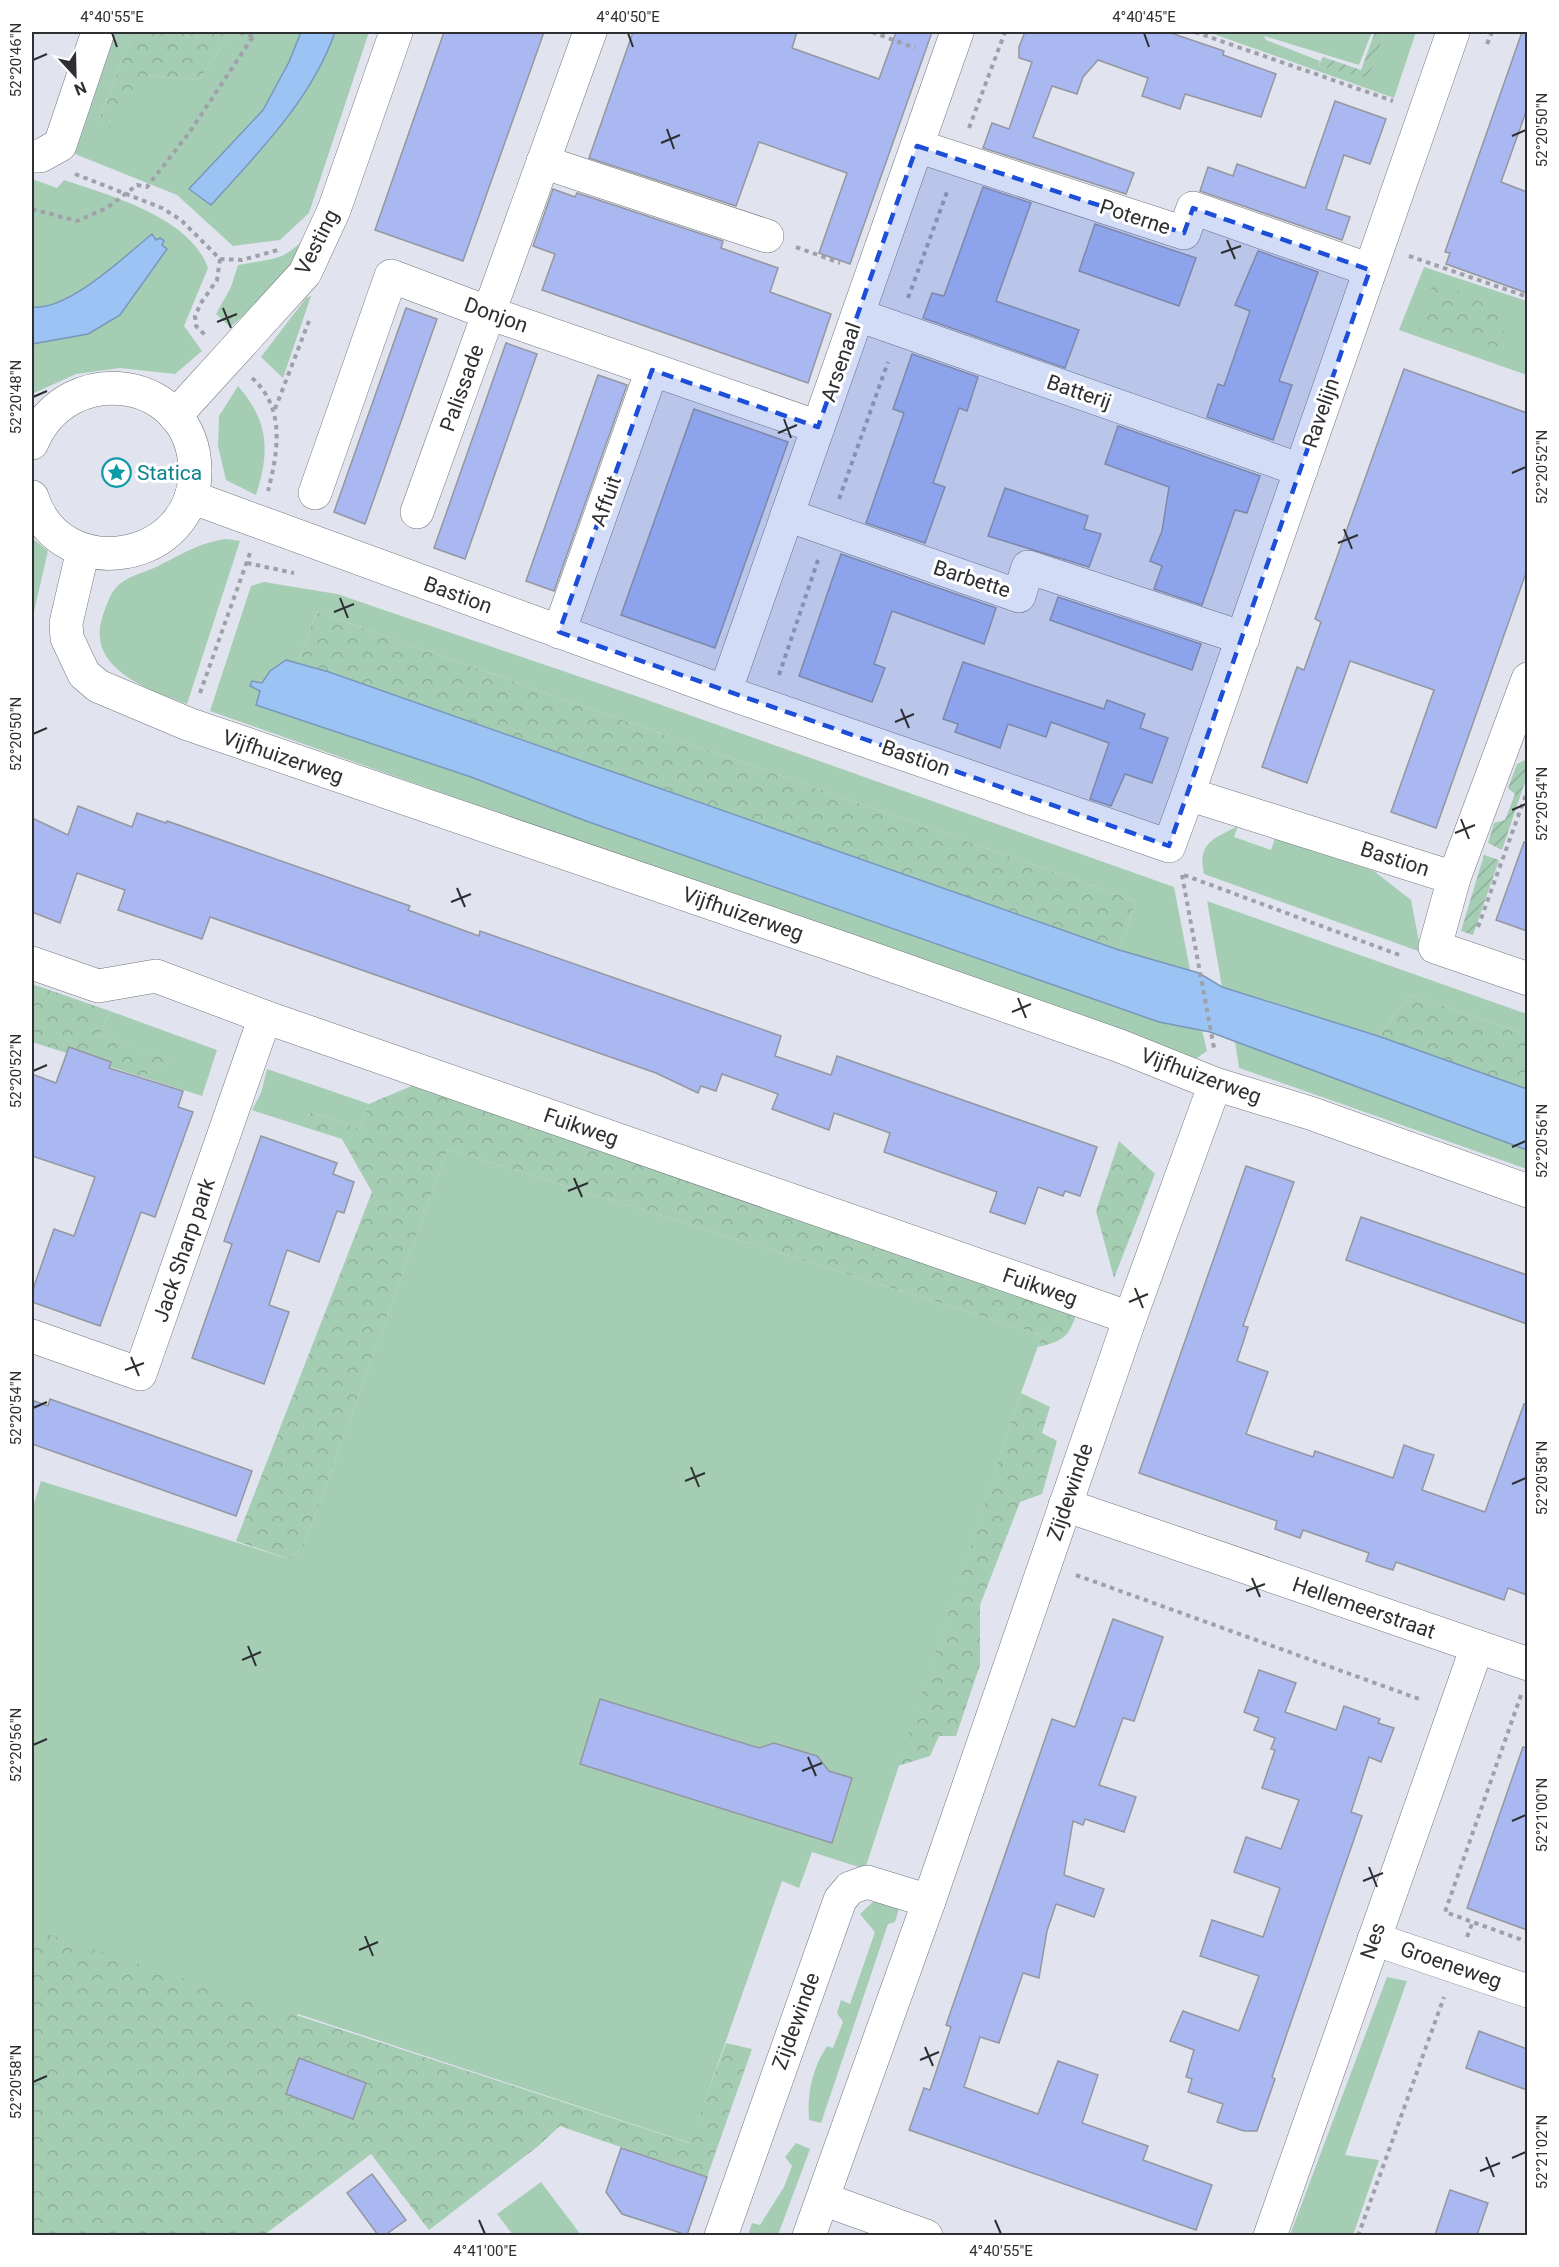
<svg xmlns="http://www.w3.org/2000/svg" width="1559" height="2267" viewBox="0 0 1559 2267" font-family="Roboto,sans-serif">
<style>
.grass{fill:#a5cdb4}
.forest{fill:url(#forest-crowns)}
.garden{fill:url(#garden-furrows)}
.water{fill:#9bc4f5;stroke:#7a97bb;stroke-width:1.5}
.building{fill:#a9b8f1;stroke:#9497a0;stroke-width:1.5}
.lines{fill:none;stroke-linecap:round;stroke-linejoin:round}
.minor-casing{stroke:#72757d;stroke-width:34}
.tertiary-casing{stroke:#72757d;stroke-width:34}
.path{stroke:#9fa1a9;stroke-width:4;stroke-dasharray:4.5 4.5;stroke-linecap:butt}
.minor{stroke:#fff;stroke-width:33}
.tertiary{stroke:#fff;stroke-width:33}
.marked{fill:#1d4ed8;fill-opacity:0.2;stroke:#1d4ed8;stroke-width:4.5;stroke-dasharray:12 8;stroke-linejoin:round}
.ticks{fill:none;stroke:#2e2f33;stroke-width:2}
.labels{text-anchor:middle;stroke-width:6;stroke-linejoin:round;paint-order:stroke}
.street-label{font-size:21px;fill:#2e2f33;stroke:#fff}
.culture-label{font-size:21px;fill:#0d838f;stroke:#fff;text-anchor:start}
.neatline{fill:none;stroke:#2e2f33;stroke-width:2}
.ticks-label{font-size:15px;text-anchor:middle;fill:#2e2f33}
</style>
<defs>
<pattern id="forest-crowns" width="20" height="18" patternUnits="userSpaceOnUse" patternTransform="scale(1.5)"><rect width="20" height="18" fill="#a5cdb4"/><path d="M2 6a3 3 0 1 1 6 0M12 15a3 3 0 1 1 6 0" fill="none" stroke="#8eb09b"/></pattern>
<pattern id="garden-furrows" width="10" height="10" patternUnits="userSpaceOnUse" patternTransform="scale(1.5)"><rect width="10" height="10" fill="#a5cdb4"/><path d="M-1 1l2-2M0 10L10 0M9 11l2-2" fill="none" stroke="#8eb09b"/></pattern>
</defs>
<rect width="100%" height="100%" fill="#e1e4ee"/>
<g class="grass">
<path d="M116,32H133L98,122L148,75L199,80L232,32H369L309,213L280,240L233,246L177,195L75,154Z"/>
<path d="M1208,32H1372L1359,65L1264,36L1266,40L1320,61L1318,66L1368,77L1385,32H1416L1394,98Z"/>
<path d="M32,179L57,188L64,180C111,196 190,217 208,268L184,326L202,351L175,374L120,368L76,374L32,394Z"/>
<path d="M319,232L265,298L230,327L216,314L231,287L238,265C252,262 269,261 282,256C295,250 306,235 319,232Z"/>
<path d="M1424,267L1527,301V375L1399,330Z"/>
<path d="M311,296L283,378L261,357L306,298Z"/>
<path d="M238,386C269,422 270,451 256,495L226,480L218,446L219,416Z"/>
<path d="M32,538L48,551L32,620Z"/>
<path d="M226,539L240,541L187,704C150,690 84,669 103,615C107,604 111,590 121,583C131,575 146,572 158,566C183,554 198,543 226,539Z"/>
<path d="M264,582L337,594L639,697L1174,887L1190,970L1119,950L1136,901L317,612L297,663L270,671L262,683L256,704L471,777L586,821L1159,1022L1202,1030L1207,1051L1190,1063L907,957L210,711L251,586Z"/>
<path d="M1238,826L1234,837L1271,850L1275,838L1374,871L1411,900L1421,952L1204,874C1197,842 1214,839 1238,826Z"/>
<path d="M1207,901L1527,1014V1035L1411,994L1378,1036L1222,987Z"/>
<path d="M110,1011L217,1050L202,1096L142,1077L172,1061L100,1035Z"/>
<path d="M1235,1041L1527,1150V1169L1239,1068Z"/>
<path d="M267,1069L369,1104L360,1129L310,1112L301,1126L252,1110L261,1093Z"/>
<path d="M448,1149L1042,1335L1021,1393L865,1869L812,1852L799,1888L782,1881L690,2143L298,2014L32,2236V1510L41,1481L289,1559L304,1546Z"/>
<path d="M875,1900L900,1905L895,1922L888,1924L821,2123L809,2120C807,2094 812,2069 827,2046L833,2048L843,2022L837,2013L841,2000L850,2004L875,1932L860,1914Z"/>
<path d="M1387,1977L1407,1981L1345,2155L1379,2160L1353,2235H1290Z"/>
<path d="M796,2143L810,2149L778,2235H748L752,2223L760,2225L784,2187L792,2166L785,2157Z"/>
<path d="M541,2182L581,2235H513L497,2214Z"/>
</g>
<g class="forest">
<path d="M133,32H232L199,80L148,75L109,128L98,122Z"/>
<path d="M1434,278L1504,314L1503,348L1419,330Z"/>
<path d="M317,612L1136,901L1119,950L297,663Z"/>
<path d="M32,984L110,1011L100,1035L173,1061L142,1077L32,1042Z"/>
<path d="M1411,994L1527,1035V1089L1378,1036Z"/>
<path d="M416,1084L1078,1309C1069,1336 1067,1340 1038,1347L1042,1335L448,1149L304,1546L289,1559L236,1541L372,1192L342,1139L301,1126L310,1112L360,1129L369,1104Z"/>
<path d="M1119,1141L1155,1174L1114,1278L1096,1211Z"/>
<path d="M1021,1393L1050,1407L1042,1433L1057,1441L1042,1494L1020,1502L980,1605V1665L956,1736H939L930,1756L898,1766Z"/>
<path d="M32,1929L689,2143L726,2043L752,2049L707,2177L560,2126L537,2147L429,2230L371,2154L264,2235H32Z"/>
</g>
<g class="garden">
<path d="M1375,32H1385L1368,78L1318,66L1323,57L1361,70Z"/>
<path d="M1527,759V776L1502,850L1488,843L1494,823L1505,820L1515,794L1508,788L1517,764Z"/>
<path d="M1484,855L1499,860L1473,935L1461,931Z"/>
</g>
<g class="water">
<path d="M301,32H335C312,99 258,153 211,205L189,189L263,110L289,62Z"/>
<path d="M152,234L156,240L160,238L164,241L162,245L167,249L120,315L88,334L32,344V307C68,311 124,257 152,234Z"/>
<path d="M286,660L329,672L1119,950L1199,973L1222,987L1378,1036L1527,1089V1150L1210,1032L1159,1022L586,821L471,777L256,705L260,691L250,686L252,681L262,683L270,671Z"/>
</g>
<g class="building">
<path d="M444,32H544L463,261L375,230Z"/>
<path d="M633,32H797L792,48L879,79L896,32H932L850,264L819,253L847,173L759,142L736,206L589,158Z"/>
<path d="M1025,32H1168L1224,51L1223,55L1276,74L1261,117L1185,94L1180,109L1142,96L1148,78L1098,60L1083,77L1077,94L1052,86L1033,137L1134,173L1126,194L983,148L992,123L1009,129L1032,62L1019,58V47Z"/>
<path d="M1522,32H1527V109L1501,182L1527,192V293L1446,264L1450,253L1445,252Z"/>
<path d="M1335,101L1386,119L1370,164L1344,155L1326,209L1350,217L1342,240L1200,191L1208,167L1233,176L1237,164L1305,188Z"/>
<path d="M983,187L1031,203L996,301L1079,330L1065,368L923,318L932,293L944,296Z"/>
<path d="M553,189L575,197L577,193L723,241L721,248L778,268L770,292L831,314L808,383L542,290L555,254L533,246Z"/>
<path d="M1095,224L1196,258L1179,306L1079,271Z"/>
<path d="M1258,251L1318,272L1279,381L1292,385L1273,440L1207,417L1218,384L1224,386L1250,311L1235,305Z"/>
<path d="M406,308L437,319L365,524L334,512Z"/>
<path d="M506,343L537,354L465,559L434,548Z"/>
<path d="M912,354L978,377L967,411L959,408L933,483L945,487L925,543L866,523L904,413L893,409Z"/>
<path d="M1404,369L1527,413V570L1436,828L1391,812L1434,690L1350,661L1307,783L1262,767L1297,667L1304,670L1321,622L1315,619Z"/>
<path d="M598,375L627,385L554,591L526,581Z"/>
<path d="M694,409L788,442L715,648L621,615Z"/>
<path d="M1118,426L1260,476L1247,513L1235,510L1202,605L1154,589L1162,566L1150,561L1162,531L1169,487L1105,464Z"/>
<path d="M1005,488L1088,516L1084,529L1101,534L1089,567L988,536Z"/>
<path d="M841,554L996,608L984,644L892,611L874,664L885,668L872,702L799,676Z"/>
<path d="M1058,597L1201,644L1192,670L1050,620Z"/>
<path d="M963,662L1104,709L1107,700L1145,714L1140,728L1168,738L1152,783L1125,774L1111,806L1090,799L1109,743L1051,722L1046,737L1008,724L1000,748L955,732L958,724L943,719Z"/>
<path d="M78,806L132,827L137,813L166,823L167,821L410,906L408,910L479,936L480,931L781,1036L775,1056L831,1075L837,1056L1097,1147L1080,1196L1065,1191L1063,1196L1038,1187L1025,1224L990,1212L997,1192L884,1152L890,1133L834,1113L829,1130L772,1109L778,1094L722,1074L716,1091L701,1086L698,1093L656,1073L210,917L202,939L118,910L125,890L77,873L60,923L32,912V818L68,835Z"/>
<path d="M1524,842L1527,843V931L1496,920Z"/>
<path d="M69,1047L111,1062L109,1068L183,1091L178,1107L193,1112L155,1217L141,1212L100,1326L32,1302V1292L54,1229L74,1236L95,1177L32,1156V1074L56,1083Z"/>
<path d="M261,1136L337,1163L333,1174L354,1182L344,1213L337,1211L319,1262L287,1250L269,1305L289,1312L264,1384L192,1358L232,1244L224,1241Z"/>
<path d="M1246,1166L1294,1182L1243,1326L1248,1327L1237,1361L1268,1372L1246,1434L1313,1457L1315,1451L1393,1478L1404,1445L1420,1451L1434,1455L1422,1490L1485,1512L1524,1404L1527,1405V1595L1508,1588L1504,1600L1396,1562L1393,1570L1380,1566L1366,1561L1369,1553L1303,1530L1300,1538L1275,1529L1277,1521L1139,1473Z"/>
<path d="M1361,1217L1527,1275V1324L1346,1260Z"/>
<path d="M50,1399L252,1471L236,1516L32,1444V1400L48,1406Z"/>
<path d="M1113,1619L1163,1637L1134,1721L1123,1718L1099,1785L1136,1797L1124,1832L1085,1819L1083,1825L1073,1821L1064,1875L1104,1889L1094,1917L1056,1904L1047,1931L1039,1978L1023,1973L999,2043L980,2037L964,2087L1038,2114L1058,2061L1098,2075L1082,2123L1148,2146L1143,2160L1212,2185L1196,2230L909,2130L924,2088L930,2090L951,2027L946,2025L1052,1719L1075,1727Z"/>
<path d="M1259,1670L1296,1683L1285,1712L1336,1730L1344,1706L1380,1719L1378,1723L1394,1728L1381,1762L1369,1757L1351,1812L1362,1816L1272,2077L1275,2079L1257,2131H1244L1217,2122L1223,2104L1188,2092L1192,2079L1186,2077L1194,2050L1170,2041L1183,2011L1239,2031L1259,1976L1200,1956L1212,1920L1263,1937L1280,1888L1234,1872L1246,1837L1281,1849L1299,1800L1262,1788L1275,1750L1271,1749L1275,1738L1254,1730L1259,1718L1244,1712Z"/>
<path d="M600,1699L759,1748L774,1743L817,1756L829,1771L852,1778L832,1843L580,1764Z"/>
<path d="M1523,1747L1527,1748V1930L1467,1908Z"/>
<path d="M1479,2031L1527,2049V2090L1466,2068Z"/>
<path d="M299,2058L366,2083L353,2119L286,2094Z"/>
<path d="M621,2148L707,2177L687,2235L622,2214L606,2192Z"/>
<path d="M372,2174L406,2220L385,2235H378L347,2193Z"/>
<path d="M1450,2190L1488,2203L1477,2235H1435Z"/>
</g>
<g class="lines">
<defs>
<g id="minor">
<path d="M917,146L1184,233L1193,208L1370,270"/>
<path d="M32,156H40L60,145L98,32"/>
<path d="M543,162L767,236"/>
<path d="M858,315L1301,470"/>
<path d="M175,416L305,273L334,210L396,32"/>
<path d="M315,493L391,276L489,313L818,427"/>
<path d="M191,497L725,692L1169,846L1188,794L1454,878L1435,947L1528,979"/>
<path d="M417,512L590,32"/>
<path d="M787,515L1019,596L1028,567L1243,638"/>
<path d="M559,632L652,370"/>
<path d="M725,692L957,32"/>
<path d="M1188,794L1453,32"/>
<path d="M1454,878L1528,679"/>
<path d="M32,963L98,986L156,976L265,1017L1130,1318"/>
<path d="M32,1336L140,1374L265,1017"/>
<path d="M1065,1505L1528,1664"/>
<path d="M1374,1939L1528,1991"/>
<path d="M823,2199L926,2236"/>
<path d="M721,2236L840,1900L850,1888L867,1882L929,1901"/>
<path d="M809,2236L929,1901L1130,1318L1215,1084"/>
<path d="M1270,2236L1477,1647"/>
</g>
<g id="tertiary">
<path d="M32,443C67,358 193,376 195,469C197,563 60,587 32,497"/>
<path d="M83,550L66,623L67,638L84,674L98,686L188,724L848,950L1120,1046L1215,1084L1310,1113L1528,1191"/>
</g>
</defs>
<use href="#minor" class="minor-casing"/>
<use href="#tertiary" class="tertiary-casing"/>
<g class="path">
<path d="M240,32L254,37"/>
<path d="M872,32L915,48"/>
<path d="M1195,32L1393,101"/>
<path d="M1487,44L1492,32"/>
<path d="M969,128L1005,32"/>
<path d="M75,174L162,208L181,220L220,259L217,280L201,303L195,316L196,326L205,335"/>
<path d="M32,209L77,221L107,208L137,185L147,187L189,133L256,32"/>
<path d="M796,247L840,263"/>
<path d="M1409,256L1528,297"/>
<path d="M220,259L242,260L278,250"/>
<path d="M908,298L947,192"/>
<path d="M252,378C286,408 278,452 268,491"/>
<path d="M275,409L309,321"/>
<path d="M839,499L888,362"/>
<path d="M247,563L294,573"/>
<path d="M779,675L818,560"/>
<path d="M200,693L250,553"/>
<path d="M1182,875L1214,1048"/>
<path d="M1184,875L1402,956"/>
<path d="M1478,927L1528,789"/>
<path d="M1076,1575L1422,1700"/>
<path d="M1521,1695L1445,1912L1528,1942"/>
<path d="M1467,1937L1472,1924"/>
<path d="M1358,2236L1444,1997"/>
</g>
<use href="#minor" class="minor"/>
<use href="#tertiary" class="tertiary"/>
</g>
<path class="marked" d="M917,146L1184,233L1193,208L1370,270L1169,846L559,632L652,370L818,427Z"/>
<path class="ticks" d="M112,33L117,47M628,33L633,47M1144,33L1149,47M33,60L47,54M667,129L674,149M1512,136L1526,130M661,143L680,135M1227,240L1235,259M1221,253L1241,246M223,308L231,328M217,322L237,314M33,397L47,391M784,419L791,438M778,433L797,425M1512,473L1526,467M1344,529L1352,549M1338,543L1358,535M340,598L348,618M334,612L354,604M901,709L909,728M895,722L914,714M33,734L47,728M1512,810L1526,804M1461,819L1469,839M1455,833L1475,825M457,888L465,907M451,902L471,894M1018,998L1026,1018M1012,1012L1031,1004M33,1071L47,1065M1512,1147L1526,1141M574,1178L582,1197M568,1191L588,1183M1135,1288L1143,1308M1129,1302L1148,1294M131,1357L139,1376M125,1370L144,1363M33,1408L47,1402M691,1467L699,1487M685,1481L705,1473M1512,1484L1526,1478M1252,1578L1260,1597M1246,1591L1265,1584M248,1646L256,1666M242,1660L261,1652M33,1745L47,1739M808,1757L816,1776M802,1771L822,1763M1512,1821L1526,1815M1369,1867L1377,1887M1363,1881L1383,1873M365,1936L373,1956M359,1950L378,1942M925,2047L933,2066M920,2060L939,2052M33,2082L47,2076M1486,2157L1494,2177M1512,2158L1526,2152M1480,2171L1500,2163M479,2220L485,2234M995,2220L1001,2234"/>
<defs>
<symbol id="sight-ring" viewBox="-11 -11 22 22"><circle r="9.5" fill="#fff" stroke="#0f9aa8" stroke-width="1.5"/><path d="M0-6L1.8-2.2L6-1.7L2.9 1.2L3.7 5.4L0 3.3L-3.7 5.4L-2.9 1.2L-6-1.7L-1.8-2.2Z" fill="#0f9aa8"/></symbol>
</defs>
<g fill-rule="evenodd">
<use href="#sight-ring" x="100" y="456" width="33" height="33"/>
</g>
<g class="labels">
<g class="street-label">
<text transform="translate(1135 217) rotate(18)" y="7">Poterne</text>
<text transform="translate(317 242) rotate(-63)" y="7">Vesting</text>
<text transform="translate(496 315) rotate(20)" y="7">Donjon</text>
<text transform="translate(841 362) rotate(-71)" y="7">Arsenaal</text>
<text transform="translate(462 388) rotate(-70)" y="7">Palissade</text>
<text transform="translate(1079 392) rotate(19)" y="7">Batterij</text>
<text transform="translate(1321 413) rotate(-71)" y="7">Ravelijn</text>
<text transform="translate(606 501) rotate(-70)" y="7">Affuit</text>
<text transform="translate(972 579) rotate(18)" y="7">Barbette</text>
<text transform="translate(458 595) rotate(20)" y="7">Bastion</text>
<text transform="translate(283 757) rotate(19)" y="7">Vijfhuizerweg</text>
<text transform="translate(916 758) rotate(19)" y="7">Bastion</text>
<text transform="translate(1395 859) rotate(18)" y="7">Bastion</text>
<text transform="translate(743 914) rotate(19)" y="7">Vijfhuizerweg</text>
<text transform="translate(1201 1076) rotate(20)" y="7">Vijfhuizerweg</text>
<text transform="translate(581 1127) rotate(19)" y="7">Fuikweg</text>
<text transform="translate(184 1250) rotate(-71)" y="7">Jack Sharp park</text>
<text transform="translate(1040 1287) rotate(19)" y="7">Fuikweg</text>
<text transform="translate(1070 1492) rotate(-71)" y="7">Zijdewinde</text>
<text transform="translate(1364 1608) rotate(19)" y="7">Hellemeerstraat</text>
<text transform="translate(1373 1941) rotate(-71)" y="7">Nes</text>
<text transform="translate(1451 1965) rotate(19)" y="7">Groeneweg</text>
<text transform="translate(796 2021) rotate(-70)" y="7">Zijdewinde</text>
</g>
<g class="culture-label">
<text x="137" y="480">Statica</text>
</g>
</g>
<rect width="1559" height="2267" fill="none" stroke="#ffffff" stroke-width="66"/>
<g transform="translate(75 75) rotate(158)" stroke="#ffffff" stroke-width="4.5" paint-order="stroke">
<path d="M0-4.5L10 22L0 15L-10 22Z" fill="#2e2f33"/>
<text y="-9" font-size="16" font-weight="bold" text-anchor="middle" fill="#2e2f33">N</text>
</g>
<rect x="33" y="33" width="1493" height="2201" class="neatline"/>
<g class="ticks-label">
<text x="112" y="22">4°40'55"E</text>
<text x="628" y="22">4°40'50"E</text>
<text x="1144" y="22">4°40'45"E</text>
<text transform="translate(16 60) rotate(-90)" y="5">52°20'46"N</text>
<text transform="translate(1542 130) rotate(-90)" y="5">52°20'50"N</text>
<text transform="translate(16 397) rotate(-90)" y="5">52°20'48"N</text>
<text transform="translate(1542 467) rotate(-90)" y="5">52°20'52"N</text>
<text transform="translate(16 734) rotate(-90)" y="5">52°20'50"N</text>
<text transform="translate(1542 804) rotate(-90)" y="5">52°20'54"N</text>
<text transform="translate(16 1071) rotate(-90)" y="5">52°20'52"N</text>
<text transform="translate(1542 1141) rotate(-90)" y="5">52°20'56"N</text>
<text transform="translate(16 1408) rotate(-90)" y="5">52°20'54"N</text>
<text transform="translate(1542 1478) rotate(-90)" y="5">52°20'58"N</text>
<text transform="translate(16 1745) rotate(-90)" y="5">52°20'56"N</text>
<text transform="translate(1542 1815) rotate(-90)" y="5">52°21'00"N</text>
<text transform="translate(16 2082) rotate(-90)" y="5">52°20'58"N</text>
<text transform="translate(1542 2152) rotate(-90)" y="5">52°21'02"N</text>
<text x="485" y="2256">4°41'00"E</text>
<text x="1001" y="2256">4°40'55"E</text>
</g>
</svg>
